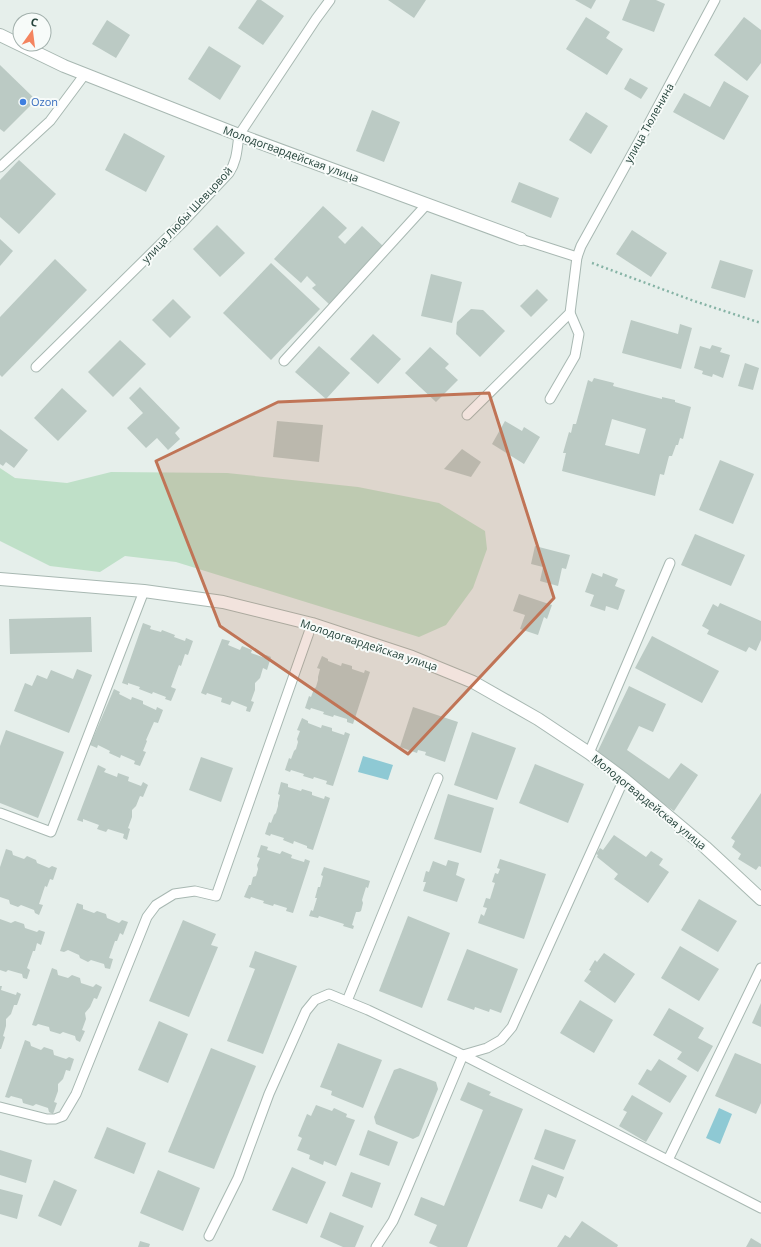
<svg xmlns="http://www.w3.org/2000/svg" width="761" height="1247" viewBox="0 0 761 1247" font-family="'Open Sans',sans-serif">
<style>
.green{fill:#bfe0c8}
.water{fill:#8ec9d4}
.building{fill:#bbcac4;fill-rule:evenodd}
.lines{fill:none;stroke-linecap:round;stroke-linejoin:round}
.lane-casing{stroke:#a8b8b2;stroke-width:11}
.street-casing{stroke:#a8b8b2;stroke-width:14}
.path{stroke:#86b3a5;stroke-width:2.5;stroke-dasharray:2 3;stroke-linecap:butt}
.lane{stroke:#fff;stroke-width:9}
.street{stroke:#fff;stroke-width:12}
.marked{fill:#c07456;fill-opacity:0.2;stroke:#c07456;stroke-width:3;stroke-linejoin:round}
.shop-dot{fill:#3f7fe0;stroke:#f7fbf9;stroke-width:1.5}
.labels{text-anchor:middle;stroke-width:4;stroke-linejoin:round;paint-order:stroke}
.shop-label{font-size:11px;fill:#366cbe;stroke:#f7fbf9;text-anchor:start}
.street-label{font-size:11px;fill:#24423a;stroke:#f7fbf9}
</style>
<rect width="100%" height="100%" fill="#e6efeb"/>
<path class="green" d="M0,468L15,478L67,483L111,472L227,473L358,487L439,503L485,531L487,549L473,588L446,625L419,637L176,562L125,556L100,572L50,566L0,541Z"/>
<g class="water">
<path d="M363,756L393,765L388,780L358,772Z"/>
<path d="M719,1108L732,1114L720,1144L706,1138Z"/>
</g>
<g class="building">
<path d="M257,0H261L284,16L263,45L238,28Z"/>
<path d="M388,0H426L414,18Z"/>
<path d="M575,0H596L591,9Z"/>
<path d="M630,0H656L665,4L654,32L622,20Z"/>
<path d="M586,17L610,32L606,38L623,49L607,75L566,49Z"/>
<path d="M744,17L761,30V63L747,81L714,55Z"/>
<path d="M107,20L130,35L116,58L92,44Z"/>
<path d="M209,46L241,66L220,100L188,79Z"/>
<path d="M0,65L36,100L4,132L0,129Z"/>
<path d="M630,78L648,88L641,99L624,89Z"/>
<path d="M724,81L749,96L724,140L673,112L684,93L710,107Z"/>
<path d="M372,110L400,122L384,162L356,151Z"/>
<path d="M586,112L608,126L591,154L569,140Z"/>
<path d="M124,133L165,156L146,192L105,170Z"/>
<path d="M19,160L56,194L19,234L0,217V180Z"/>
<path d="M519,182L559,198L551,218L511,202Z"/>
<path d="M323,206L347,228L338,237L345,244L362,226L384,247L330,305L312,288L316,285L307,276L301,283L274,259Z"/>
<path d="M217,225L245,253L220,277L193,249Z"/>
<path d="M632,230L667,253L651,277L616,254Z"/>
<path d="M0,239L13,251L0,266Z"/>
<path d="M55,259L87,290L2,377L0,375V317Z"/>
<path d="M720,260L753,270L745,298L711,288Z"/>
<path d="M271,263L320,309L271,360L223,313Z"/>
<path d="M431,274L462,282L452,323L421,316Z"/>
<path d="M537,289L548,300L531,317L520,306Z"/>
<path d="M173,299L191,317L170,338L152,320Z"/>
<path d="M471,309L483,310L505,331L480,357L456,334L457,322Z"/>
<path d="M631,320L678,334L680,324L692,328L681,369L622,353Z"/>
<path d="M373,334L401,359L378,384L350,359Z"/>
<path d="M120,340L146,364L113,397L88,372Z"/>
<path d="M712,345L722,348L720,352L730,355L723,378L713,374L712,377L702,374L703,371L694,368L700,346L710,349Z"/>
<path d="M319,346L350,373L326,399L295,372Z"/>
<path d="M430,347L449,364L445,368L458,380L436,402L405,373Z"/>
<path d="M745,363L759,368L753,390L738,386Z"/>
<path d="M594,378L614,383L613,386L662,399V397L675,400V402L691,407L683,439L680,438L678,445H676L672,456H669L664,475L660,474L655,496L562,471L566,453H563L569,432L571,433L573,424H576L588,380L592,382ZM612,419L646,429L639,454L605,445Z"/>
<path d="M140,387L180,428L175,433L180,439L168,450L157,438L146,448L127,428L143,413L129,398Z"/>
<path d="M62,388L87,411L58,441L34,418Z"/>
<path d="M277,421L323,425L319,462L273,457Z"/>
<path d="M505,421L522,431L524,427L540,437L524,464L492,444Z"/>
<path d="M0,429L28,450L14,468L6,462L3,466L0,464Z"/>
<path d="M462,449L481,462L471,477L444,469Z"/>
<path d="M720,460L754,474L733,524L699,510Z"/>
<path d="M695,534L745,555L731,586L681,565Z"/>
<path d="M535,546L570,555L566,569L562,568L558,586L540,581L543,567L531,564Z"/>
<path d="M592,573L602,577L603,573L618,579L615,586L625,590L618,610L606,606L605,611L590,606L594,595L585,592Z"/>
<path d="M519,594L552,605L547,619L544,617L538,635L520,629L525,615L513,611Z"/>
<path d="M720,603L761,621V640L756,651L749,647L746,652L707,634L709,630L702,626L713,604L718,607Z"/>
<path d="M91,617L92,652L10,654L9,619Z"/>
<path d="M143,623L151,626L150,629L161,632L162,630L175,635L174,637L185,641L186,638L193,641L188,655L185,654L181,666L179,665L171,687L176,689L171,701L165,699L166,697L153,692L152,694L139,689L140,687L128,683V685L122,683Z"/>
<path d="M652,636L719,671L702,703L635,668Z"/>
<path d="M222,639L230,641L228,645L240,650L242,646L252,650L251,653L265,658L266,655L271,657L267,670L263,668L260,678L255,683V690L251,701L254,702L250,712L246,711L247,707L232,701L230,705L221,702L222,698L207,693L206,695L201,693Z"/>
<path d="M322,656L328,659V661L341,666L342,663L352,666V669L364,673L365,670L370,672L353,724L347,722V719L334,715L333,717L323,714L324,712L311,708L310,710L305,708L309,696L311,697L314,689L316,687L318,680V677L320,669L317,668Z"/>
<path d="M77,669L92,675L69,733L14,711L25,683L32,686L37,675L47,679L51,670L73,679Z"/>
<path d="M629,686L666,704L653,732L639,726L627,750L669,779L681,763L698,775L674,811L595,757Z"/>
<path d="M114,689L120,692L119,694L131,700L132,697L143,701V704L156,710L157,707L163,710L158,723L154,722L146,740L147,741L143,751L146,752L140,766L134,764L135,761L121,755L120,758L109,753L110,751L98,745L97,748L90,745Z"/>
<path d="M413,707L458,722L445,762L425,755L426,752L418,750L417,753L400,747Z"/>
<path d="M302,718L308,721V723L321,728L322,725L332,728V731L344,735L345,732L350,734L333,786L326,784L327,781L314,777L313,779L303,776L304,774L291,770L290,772L285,770L289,758L291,759L294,751L296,749L298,742L297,739L300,731L297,730Z"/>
<path d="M6,730L64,752L38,818L0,803V746Z"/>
<path d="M472,732L516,748L497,800L454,785Z"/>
<path d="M201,757L233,768L221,802L189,790Z"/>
<path d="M535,764L584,784L568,823L519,803Z"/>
<path d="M98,765L106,769L104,772L117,777L118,773L129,777L128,781L141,786L143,782L148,785L143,797L140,796L136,806L132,810V817L128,828L130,829L127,840L123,838L124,834L108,829L106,832L97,829L99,825L83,819V822L77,820Z"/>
<path d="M281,782L288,784V787L301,791L302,789L312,792V795L324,799L325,796L330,798L313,850L307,848V846L294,841L293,844L283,840L284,838L271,834L270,836L265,834L269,822L271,823L274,815L276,813L278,806V803L280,795L278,794Z"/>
<path d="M761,793V867L759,866L756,870L738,859L741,854L732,847L735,841L731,838Z"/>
<path d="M448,794L494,808L481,853L434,839Z"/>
<path d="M614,835L646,857L651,851L663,859L659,865L669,872L648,903L614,879L618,874L597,857L598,855L596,854L600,848L603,850Z"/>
<path d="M261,845L268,847L267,850L280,854L282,851L292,855L291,858L304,862L305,859L310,861L293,913L286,911L287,908L274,904L273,906L263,903L264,901L251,897L250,899L244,897L249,885H251L253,877L256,876L258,869L257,865L260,858L257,857Z"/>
<path d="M6,849L12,851L13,855L24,859L27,856L36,860L37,863L49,868L52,866L57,868L53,880L50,879L47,887L45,886L39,904L43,905L39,915L35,913L34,910L21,905L18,907L10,904L9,900L0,897V867Z"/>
<path d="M500,859L546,874L524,939L478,923L481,914L484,916L487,908L483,907L486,898L490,899L495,883L492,882L495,873L498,874L500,869L497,868Z"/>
<path d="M448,860L459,863L456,875L465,879L457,902L423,891L426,882H423L426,871L429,872L433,861L446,866Z"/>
<path d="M324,867L370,881L368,888L366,887L362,900L363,903L361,911L359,912H356L352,925L354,926L353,929L343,926L344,924L319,916L318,918L309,916L311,910L313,911L317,898H315L318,887H320L323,876L321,875Z"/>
<path d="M699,899L737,921L718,952L681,930Z"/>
<path d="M77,903L83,905V909L94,913L97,911L106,914L107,918L119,923L122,920L128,922L123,935L120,933L117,941H115L109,958L113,959L110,969L105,968L104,964L91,960L88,962L80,958L79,955L68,950L64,952L60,951Z"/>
<path d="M408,916L450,933L422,1008L379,991Z"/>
<path d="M0,919L11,923L15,921L24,924L25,928L37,932L39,930L45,932L41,945L37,943L35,951H33L27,968L30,970L27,979L23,978L22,974L8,970L6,972L0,970Z"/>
<path d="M183,920L216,934L211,945L218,947L189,1017L149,1001Z"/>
<path d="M680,946L719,969L699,1001L661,978Z"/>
<path d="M467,949L518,969L501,1013L490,1009L489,1012L475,1007L474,1010L447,1000Z"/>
<path d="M255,951L297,966L263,1054L227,1041L255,969L249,967Z"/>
<path d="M604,953L635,974L615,1003L584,981L591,971L589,970L595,960L597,962Z"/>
<path d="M52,968L57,970L58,975L68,978L72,975L80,978L81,983L93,987L96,984L102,987L97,999L94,998L90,1007L85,1013L86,1019L82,1030L85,1031L80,1042L76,1040L75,1036L63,1032L60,1034L50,1031L49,1027L38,1024L36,1026L32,1025Z"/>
<path d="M0,986H2L1,990L16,995L17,992L21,994L17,1005H14L11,1014L6,1019V1026L3,1036L5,1037L1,1049H0Z"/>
<path d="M580,1000L613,1020L594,1053L560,1033Z"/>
<path d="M761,1003V1027L752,1023Z"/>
<path d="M669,1008L704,1028L698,1038L713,1046L698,1072L677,1059L682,1052L653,1035Z"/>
<path d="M159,1021L188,1034L168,1083L138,1070Z"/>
<path d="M25,1040L30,1042L31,1046L41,1050L44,1047L53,1050L54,1055L66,1059L69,1057L74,1059L70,1071L66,1070L63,1079L58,1084V1091L54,1102L57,1103L53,1114L49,1112L48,1108L36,1104L33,1106L23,1103L22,1099L11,1096L9,1098L5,1097Z"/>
<path d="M338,1043L382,1060L363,1108L331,1095L332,1091L320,1087Z"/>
<path d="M211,1048L256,1066L214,1169L168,1152Z"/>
<path d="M735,1053L761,1064V1103L756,1114L715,1096Z"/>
<path d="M659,1059L687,1076L670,1103L638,1084L647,1069L651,1071Z"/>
<path d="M400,1068L436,1082L438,1089L419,1136L413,1139L376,1124L374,1117L394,1070Z"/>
<path d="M468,1082L491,1092L489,1095L523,1109L467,1247H438L429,1243L437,1225L414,1215L421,1197L444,1206L483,1110L460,1100Z"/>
<path d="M632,1095L663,1113L646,1142L619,1126L627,1112L623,1110Z"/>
<path d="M316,1105L332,1111L334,1108L347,1114L346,1117L355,1120L336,1166L324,1161L323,1165L309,1159L310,1155L297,1150L302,1138L298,1136L307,1114L311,1116Z"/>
<path d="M107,1127L146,1143L134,1174L94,1158Z"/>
<path d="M545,1129L576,1140L564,1170L534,1159Z"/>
<path d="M368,1130L398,1142L389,1166L359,1155Z"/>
<path d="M0,1150L32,1160L26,1183L0,1175Z"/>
<path d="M532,1165L564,1177L556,1198L548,1194L542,1209L519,1201Z"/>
<path d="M292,1167L326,1182L307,1224L272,1210Z"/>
<path d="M158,1170L200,1188L183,1231L140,1213Z"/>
<path d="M351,1172L381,1183L372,1208L342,1196Z"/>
<path d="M54,1180L77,1190L61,1226L38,1216Z"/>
<path d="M0,1189L23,1195L17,1219L0,1214Z"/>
<path d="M330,1212L364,1226L355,1247H343L320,1237Z"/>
<path d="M582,1221L618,1245L617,1247H557L565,1235L570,1238Z"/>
<path d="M751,1238L761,1244V1247H746Z"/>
<path d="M140,1241L150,1244L149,1247H138Z"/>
</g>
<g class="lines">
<defs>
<g id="lane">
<path d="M0,167L50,121L85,74"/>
<path d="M521,239L577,257L581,246L647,127L715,0"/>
<path d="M284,361L427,204"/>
<path d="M36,367L183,222L229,173C237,161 237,149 239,135L316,19L330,0"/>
<path d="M550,399L575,356L579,334L570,313"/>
<path d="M467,415L570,313L577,257"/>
<path d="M589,753L670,563"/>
<path d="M0,813L51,832L144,591"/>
<path d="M347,1001L438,778"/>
<path d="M0,1107L47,1119H55L63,1116L76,1094L147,917L156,905L174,894L195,891L216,896L312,624"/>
<path d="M668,1160L761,968"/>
<path d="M209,1236L238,1178L269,1094L306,1011L315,1000L329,994L368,1010L463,1055L761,1208"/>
<path d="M376,1247L393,1221L404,1196L463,1055L487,1048L501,1040L512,1027L624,779"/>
</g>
<g id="street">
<path d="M0,35L64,66L239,135L521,239"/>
<path d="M0,579L144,591L223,602L312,624L412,657L473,682L538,719L589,753L624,779L705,847L761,899"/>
</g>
</defs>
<use href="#lane" class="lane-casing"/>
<use href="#street" class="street-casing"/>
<path class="path" d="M592,263L694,301L761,323"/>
<use href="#lane" class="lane"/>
<use href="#street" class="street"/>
</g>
<path class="marked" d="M489,393L554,598L408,754L220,626L156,461L278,402Z"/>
<circle class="shop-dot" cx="23" cy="102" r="4"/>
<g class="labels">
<g class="shop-label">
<text x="31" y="106">Ozon</text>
</g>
<g class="street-label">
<text transform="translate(649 123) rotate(-61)" y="4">улица Тюленина</text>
<text transform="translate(291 154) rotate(20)" y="4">Молодогвардейская улица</text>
<text transform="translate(187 215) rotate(-47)" y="4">улица Любы Шевцовой</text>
<text transform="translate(369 645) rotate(18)" y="4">Молодогвардейская улица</text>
<text transform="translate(649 802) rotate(39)" y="4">Молодогвардейская улица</text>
</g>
</g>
<g transform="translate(32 32) rotate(14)"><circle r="19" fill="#f7fbf9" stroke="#a3b1ad"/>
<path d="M0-3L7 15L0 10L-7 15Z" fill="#f4845f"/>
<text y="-6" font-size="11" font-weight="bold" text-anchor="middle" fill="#24423a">С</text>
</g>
</svg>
